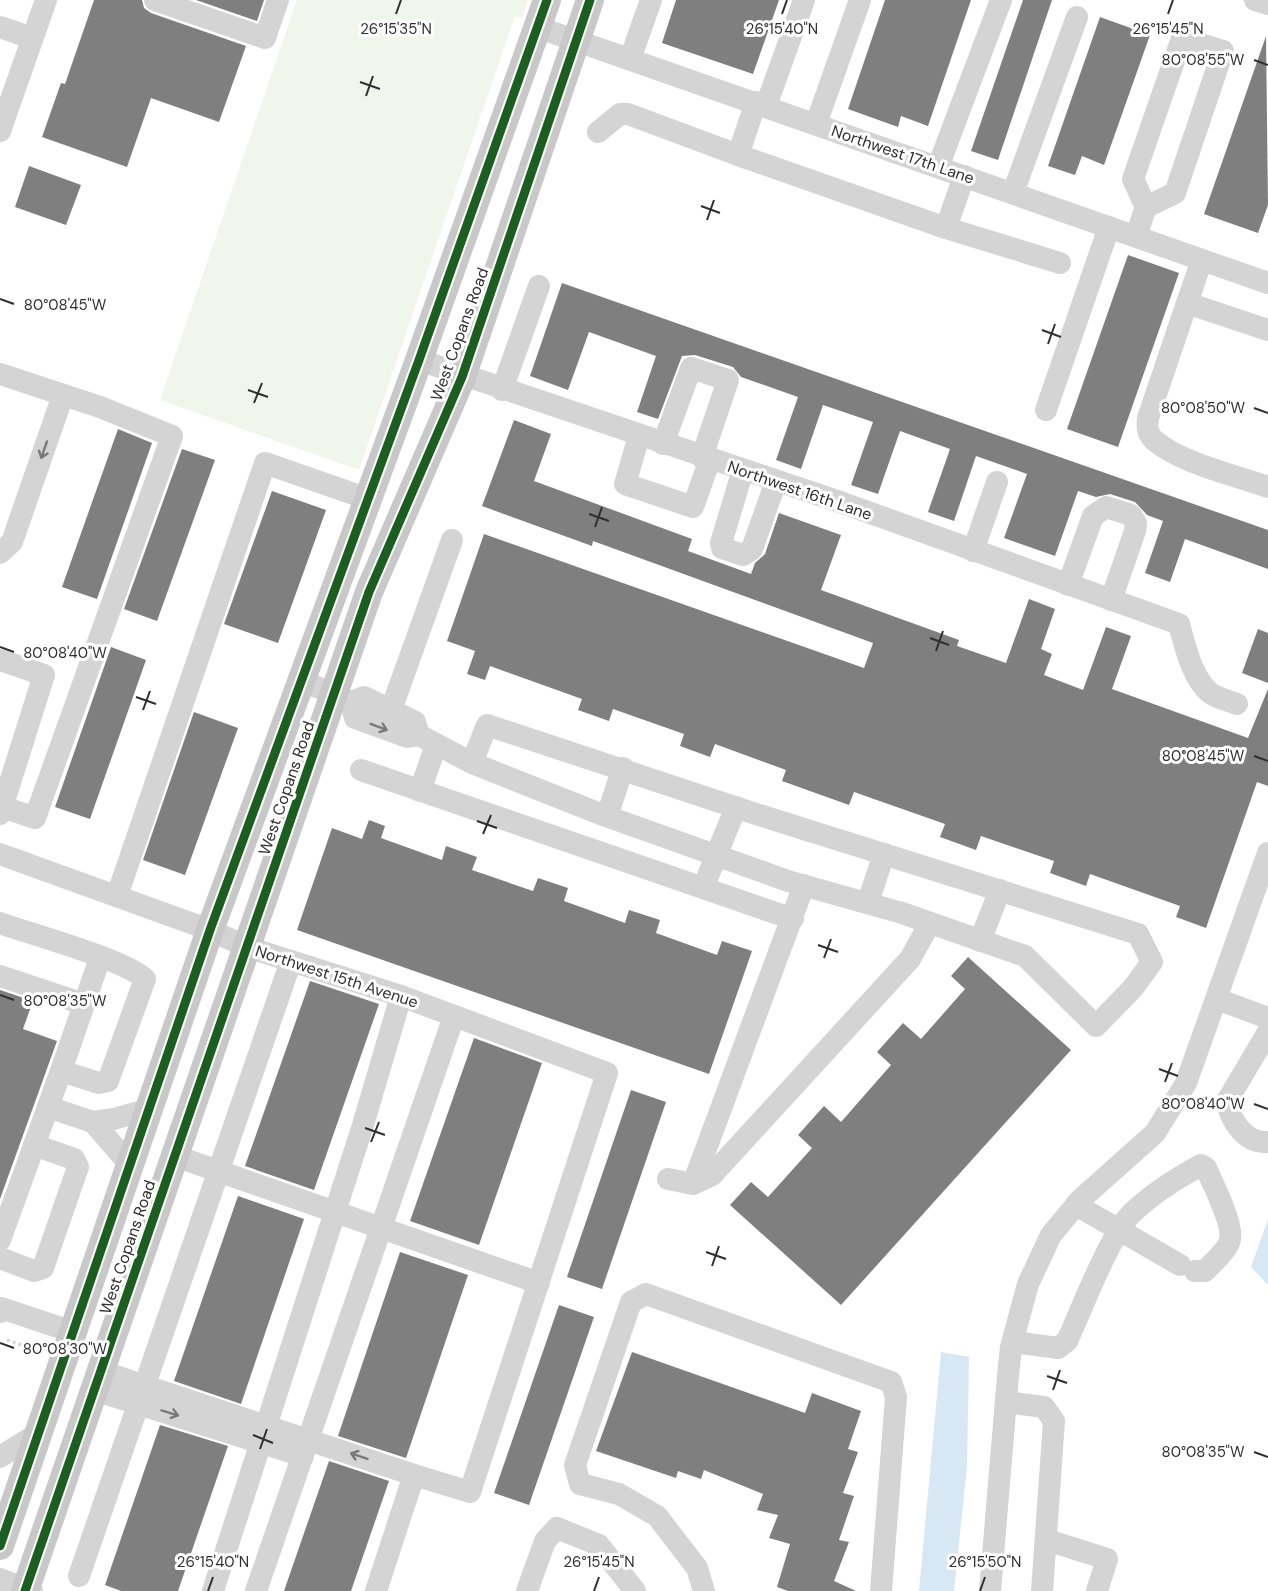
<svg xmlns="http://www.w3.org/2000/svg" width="1268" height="1591" viewBox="0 0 1268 1591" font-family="'DM Sans',sans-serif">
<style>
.green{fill:#f1f6ec}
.water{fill:#d8e7f4}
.building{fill:#7f7f7f}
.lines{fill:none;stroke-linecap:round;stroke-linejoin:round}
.path{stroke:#d4d4d4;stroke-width:3;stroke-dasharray:3 3;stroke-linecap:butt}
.minor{stroke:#d4d4d4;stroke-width:22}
.major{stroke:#c8c8c8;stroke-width:28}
.cycleway-casing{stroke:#fff;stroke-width:13}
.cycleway{stroke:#1b5e20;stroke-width:9}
.oneway{stroke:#7a7a7a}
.ticks{fill:none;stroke:#303030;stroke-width:2}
.labels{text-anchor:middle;stroke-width:6;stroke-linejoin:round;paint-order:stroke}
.street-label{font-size:16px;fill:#303030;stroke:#fff}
.ticks-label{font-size:15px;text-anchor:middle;fill:#303030;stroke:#fff;stroke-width:6;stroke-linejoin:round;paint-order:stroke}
</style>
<rect width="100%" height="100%" fill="#fff"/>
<path class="green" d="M297,0H528L522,18L515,16L359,470L160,400Z"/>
<g class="water">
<path d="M1268,1219V1285L1251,1267Z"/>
<path d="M941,1352L969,1357L967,1466L954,1591H919Z"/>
</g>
<g class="building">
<path d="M94,0H142L144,8L151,13L246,46L219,122L151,98L127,167L42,137L61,83L65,84Z"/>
<path d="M196,0H264L257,21Z"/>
<path d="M676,0H779L753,74L662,43Z"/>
<path d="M885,0H971L928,126L901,116L898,127L848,109Z"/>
<path d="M1023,0H1052L998,160L971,151Z"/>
<path d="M1100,17L1150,35L1104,165L1082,156L1075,175L1048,166Z"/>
<path d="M1266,36L1268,205L1258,233L1204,214Z"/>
<path d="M29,166L81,185L66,225L15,207Z"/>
<path d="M1128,255L1179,273L1118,447L1067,429Z"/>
<path d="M562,283L1268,530V569L1185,539L1170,582L1145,573L1163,521L1147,515L1135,502L1110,494L1096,497L1078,491L1055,556L1004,538L1027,474L976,456L954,521L928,512L950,449L900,431L878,494L851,485L873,422L823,405L801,469L776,460L798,397L741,377L733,367L695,355L682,356L658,419L637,412L656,356L589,332L568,390L530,376Z"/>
<path d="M514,420L551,434L534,481L692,539L688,551L751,574L755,563L765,554L779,513L841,535L821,590L959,640L957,646L1006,663L1029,599L1055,609L1041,649L1052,654L1044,675L1083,690L1106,627L1131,636L1112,689L1248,738L1268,689V786L1257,782L1206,928L1176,917L1180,906L1090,874L1086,886L1050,873L1054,861L981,836L976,850L940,837L945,824L854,792L849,805L782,781L786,770L715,744L710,757L680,746L684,734L613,709L609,721L578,710L582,699L490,666L485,680L467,674L475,651L447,641L484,534L864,668L873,643L593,541L592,546L482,506Z"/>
<path d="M118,429L152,443L97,599L62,587Z"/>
<path d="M182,449L215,460L157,621L124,609Z"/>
<path d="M272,491L326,510L278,643L224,624Z"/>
<path d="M1258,629L1268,633V683L1242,673Z"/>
<path d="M111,647L146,660L90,819L55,807Z"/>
<path d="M194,712L238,728L185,875L143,860Z"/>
<path d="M369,820L385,826L381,838L442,860L446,846L477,857L472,870L533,891L538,878L568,888L564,901L625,923L629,910L660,920L656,933L717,955L722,941L752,951L709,1074L297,930L332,828L362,839Z"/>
<path d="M968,957L1071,1050L841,1305L730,1205L751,1182L768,1197L812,1148L798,1135L824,1106L841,1122L891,1065L877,1052L903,1023L921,1039L965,989L951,976Z"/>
<path d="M310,981L379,1004L314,1190L245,1166Z"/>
<path d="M0,990L33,1001L23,1029L57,1041L0,1199Z"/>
<path d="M474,1038L542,1063L479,1245L410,1221Z"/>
<path d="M631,1090L666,1102L602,1289L567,1277Z"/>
<path d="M238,1196L304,1219L241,1404L174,1381Z"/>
<path d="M400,1252L468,1275L406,1458L338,1436Z"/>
<path d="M559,1305L594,1317L529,1505L494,1493Z"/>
<path d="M632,1352L805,1413L812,1393L861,1411L848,1449L858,1452L843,1493L854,1496L839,1540L849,1542L834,1581L856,1591H788L777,1587L790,1544L769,1538L778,1515L757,1510L763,1494L704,1470L701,1479L678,1471L676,1478L596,1451Z"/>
<path d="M160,1425L228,1446L178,1591H121L105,1585Z"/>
<path d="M329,1461L389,1481L351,1591H284Z"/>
</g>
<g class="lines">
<path class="path" d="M7,1340L40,1351"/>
<g class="minor">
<path d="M155,0L265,38L278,0"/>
<path d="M1255,0L1268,4"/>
<path d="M0,27L32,38"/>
<path d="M537,27L1268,283"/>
<path d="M630,59L651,0"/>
<path d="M756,102L738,155L946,228L1060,263"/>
<path d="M766,106L804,0"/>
<path d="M816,124L860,0"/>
<path d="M0,131L46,0"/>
<path d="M598,132L620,114H628L738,155"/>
<path d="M938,167L1001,0"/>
<path d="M1013,193L1077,17"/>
<path d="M946,228L964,176"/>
<path d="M1136,236L1146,207L1175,193L1223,51L1182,38L1133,179L1146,207"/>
<path d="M1202,260L1187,303L1268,330"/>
<path d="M1187,303L1148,418C1147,427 1147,433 1154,440C1180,463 1235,475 1268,487"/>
<path d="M419,360L840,502L1179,624C1185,646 1192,678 1210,693C1217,698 1229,701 1237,704"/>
<path d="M0,374L100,407L172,436L35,818L0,806"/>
<path d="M502,390L539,286"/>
<path d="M1046,410L1109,227"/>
<path d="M639,436L625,484L693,507L710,459"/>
<path d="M663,444L691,368L728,380L702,457"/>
<path d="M743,470L721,543L722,548L743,555L752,549L776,481"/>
<path d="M973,551L997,482"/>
<path d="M0,553L12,542L63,395"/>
<path d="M1068,585L1093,516L1106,507L1131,515L1136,523L1135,531L1111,600"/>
<path d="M0,660L44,675L0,814"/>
<path d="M301,680L351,702L364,697L415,722L419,735L472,763L603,815L788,881L902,913L1025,956L1096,1026L1133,988L1152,962L1138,934L756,814L487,725L472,763"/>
<path d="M351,702L355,718L407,737L419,735"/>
<path d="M391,710L452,540"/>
<path d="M361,770L793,919"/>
<path d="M420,791L436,745"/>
<path d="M607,816L623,768"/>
<path d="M0,854L210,930L247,947L401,996L607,1073L470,1492L414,1475L376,1591"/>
<path d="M703,888L736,807"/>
<path d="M117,896L265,463L368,499"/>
<path d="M868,902L884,854"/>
<path d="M0,923C31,934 126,960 145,979L108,1081L99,1083L61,1071L100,958"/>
<path d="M980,941L1000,890"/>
<path d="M0,976L84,1004"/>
<path d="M1217,999L1268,1018"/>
<path d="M1268,1032L1227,1101C1230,1120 1245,1144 1268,1142"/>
<path d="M48,1107L93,1122"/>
<path d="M175,1156L539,1283"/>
<path d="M130,1165L93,1122L114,1119L149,1109"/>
<path d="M668,1179L693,1184L712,1175L910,959L930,923"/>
<path d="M693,1184L804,885"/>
<path d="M1076,1205L1180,1265"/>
<path d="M0,1240L61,1071"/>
<path d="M0,1258L34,1271L43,1268L78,1167L74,1159L34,1145"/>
<path d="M0,1312L1,1308L73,1332"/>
<path d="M1013,1342L1058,1348L1067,1341C1082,1309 1109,1236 1132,1213C1152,1194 1177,1178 1201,1165L1206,1168C1213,1185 1236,1227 1229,1243C1224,1254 1213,1262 1205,1271H1195"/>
<path d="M100,1371L414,1475"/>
<path d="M94,1390L303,1456"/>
<path d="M1006,1402L1044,1407L1054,1421L1042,1591"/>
<path d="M0,1457L40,1432"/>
<path d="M1047,1540L1107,1559L1097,1591"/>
<path d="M79,1576L291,961"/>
<path d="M0,1579L32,1591"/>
<path d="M213,1591L363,1125L401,996"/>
<path d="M256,1591L454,1016"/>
<path d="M527,1591L545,1541L557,1528L599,1545L635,1591"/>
<path d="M704,1591L697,1568L657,1516L619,1494L580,1484L575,1465L631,1302L646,1294L891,1382L896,1397L881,1591"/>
<path d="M990,1591L1008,1376L1011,1347L1028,1284L1051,1235L1080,1200L1155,1133L1186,1083L1268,853"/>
</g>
<g class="major">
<path d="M0,1546L210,930L419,360L547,0"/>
<path d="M25,1591L369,592L462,377L590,0"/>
</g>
<defs>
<g id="cycleway">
<path d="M0,1546L210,930L419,360L547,0"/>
<path d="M25,1591L369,592L462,377L590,0"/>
</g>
</defs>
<use href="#cycleway" class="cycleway-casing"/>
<use href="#cycleway" class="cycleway"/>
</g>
<defs><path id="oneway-shaft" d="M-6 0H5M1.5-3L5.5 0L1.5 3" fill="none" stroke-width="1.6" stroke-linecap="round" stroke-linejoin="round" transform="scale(1.5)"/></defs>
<g class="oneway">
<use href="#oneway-shaft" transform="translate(44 450) rotate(109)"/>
<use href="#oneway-shaft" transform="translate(379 727) rotate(20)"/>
<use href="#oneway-shaft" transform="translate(170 1413) rotate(17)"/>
<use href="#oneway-shaft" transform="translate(359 1456) rotate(-161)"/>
</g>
<path class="ticks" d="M396,14L401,0M782,14L787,0M1168,14L1173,0M1254,60L1268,65M360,82L380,89M366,96L373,76M701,206L720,213M707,220L714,200M0,299L14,304M1042,330L1061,337M1048,344L1055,324M248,390L268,397M254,403L262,383M1254,408L1268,413M589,514L609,521M595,527L602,507M930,638L949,645M0,647L14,652M936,651L943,631M136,697L156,704M143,710L150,691M1254,756L1268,761M477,821L497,828M483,834L491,815M818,945L838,952M824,958L831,939M0,995L14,1000M1159,1069L1178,1076M1165,1082L1172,1063M1254,1104L1268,1109M365,1128L385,1135M371,1142L379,1122M706,1252L726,1259M712,1266L719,1246M0,1343L14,1348M1047,1376L1067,1383M1053,1390L1060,1370M253,1435L273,1443M260,1449L267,1429M1254,1452L1268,1457M208,1591L213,1577M594,1591L599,1577M980,1591L985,1577"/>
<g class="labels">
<g class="street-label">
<text transform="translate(903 154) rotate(19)" y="6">Northwest 17th Lane</text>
<text transform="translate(459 334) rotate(-70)" y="6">West Copans Road</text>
<text transform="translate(800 490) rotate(19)" y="6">Northwest 16th Lane</text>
<text transform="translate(286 788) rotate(-71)" y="6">West Copans Road</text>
<text transform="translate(337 976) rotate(18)" y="6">Northwest 15th Avenue</text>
<text transform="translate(127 1247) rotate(-71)" y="6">West Copans Road</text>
</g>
</g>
<g class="ticks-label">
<text x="396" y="34">26°15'35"N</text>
<text x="782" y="34">26°15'40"N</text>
<text x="1168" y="34">26°15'45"N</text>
<text x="1203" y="65">80°08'55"W</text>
<text x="65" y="310">80°08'45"W</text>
<text x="1203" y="413">80°08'50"W</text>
<text x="65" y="658">80°08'40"W</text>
<text x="1203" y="761">80°08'45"W</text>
<text x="65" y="1006">80°08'35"W</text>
<text x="1203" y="1109">80°08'40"W</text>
<text x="65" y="1354">80°08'30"W</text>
<text x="1203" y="1457">80°08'35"W</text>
<text x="213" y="1567">26°15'40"N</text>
<text x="599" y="1567">26°15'45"N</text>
<text x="985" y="1567">26°15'50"N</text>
</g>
</svg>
